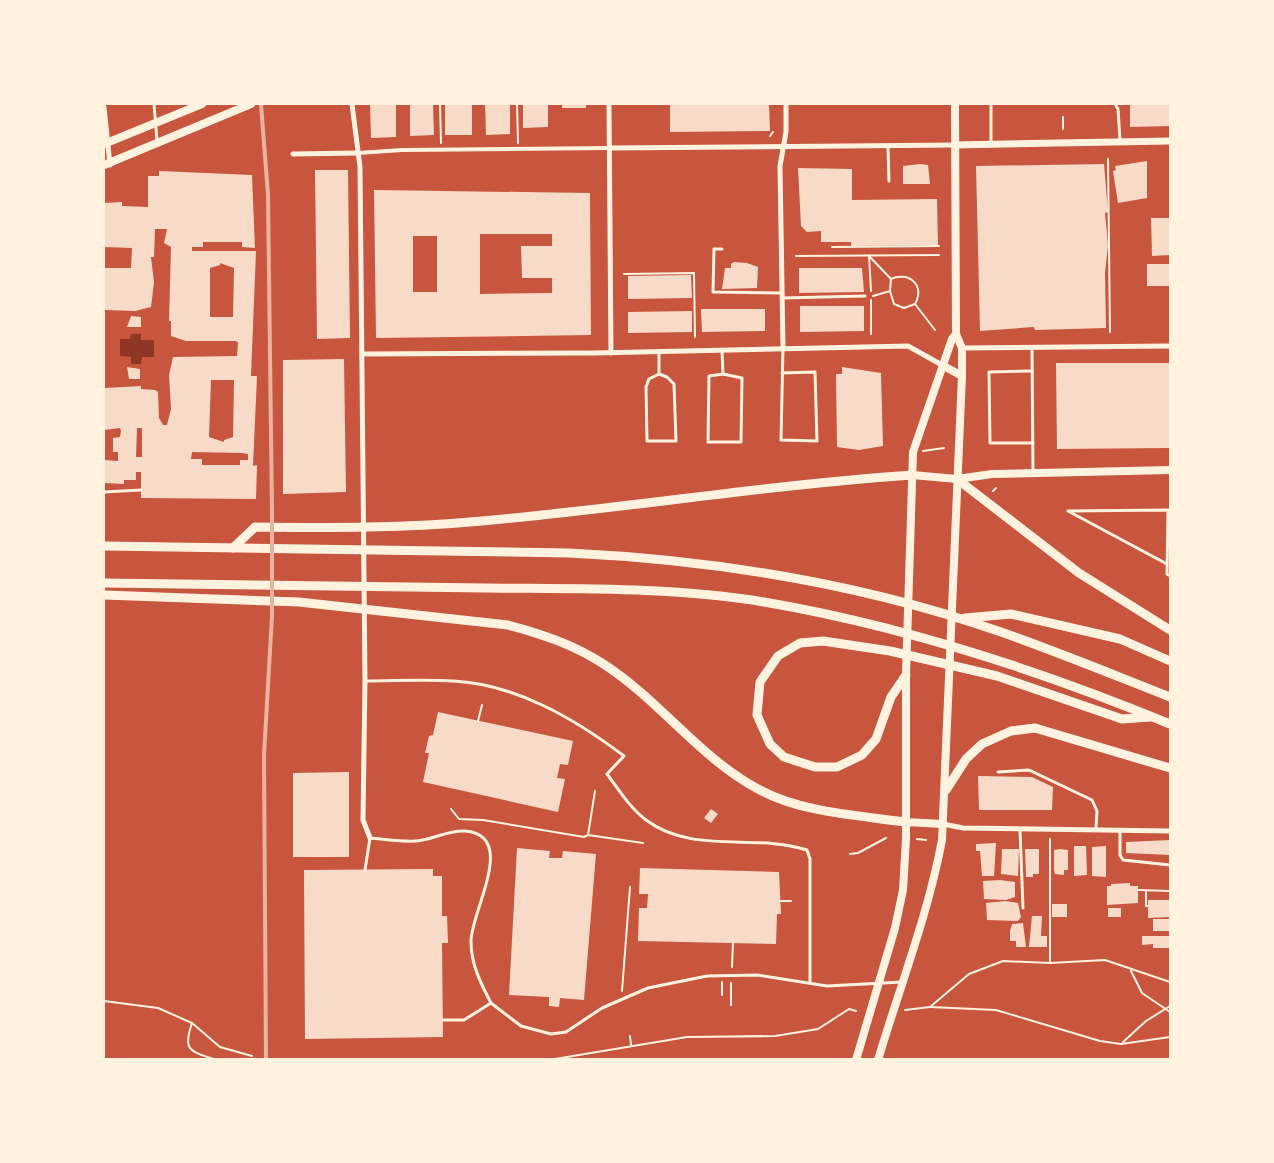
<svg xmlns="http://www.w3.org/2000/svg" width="1274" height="1163" viewBox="0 0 1274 1163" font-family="'Golos Text',sans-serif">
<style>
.water{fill:#8f3625}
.building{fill:#f7dbc8;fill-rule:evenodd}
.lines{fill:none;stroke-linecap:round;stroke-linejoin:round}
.path{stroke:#fff3e0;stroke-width:2}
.service{stroke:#fff3e0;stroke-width:3}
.pedestrian{stroke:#fff3e0;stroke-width:4}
.minor{stroke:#fff3e0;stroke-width:5}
.tertiary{stroke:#fff3e0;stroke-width:7}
.secondary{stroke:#fff3e0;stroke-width:8}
.primary{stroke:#fff3e0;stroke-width:8}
.motorway{stroke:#fff3e0;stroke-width:9}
.rail{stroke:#e9b49f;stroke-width:4}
</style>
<rect width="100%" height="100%" fill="#c8553d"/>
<path class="water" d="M131,334H141V340H154V357H142L141,364H131V357L120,356V339H130Z"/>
<g class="building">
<path d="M370,104H396V137L371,138Z"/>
<path d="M410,104H433L434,135L410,136Z"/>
<rect x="445" y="104" width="27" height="31"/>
<path d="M485,104H510V134L486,135Z"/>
<path d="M523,104H548V127L523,128Z"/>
<rect x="562" y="104" width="24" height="4"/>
<path d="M670,104H769L770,131L670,132Z"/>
<path d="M1130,104H1170V126L1130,127Z"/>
<path d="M1147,161V198L1118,203L1113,171L1116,170L1115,166Z"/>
<path d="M920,164L928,165L930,184H903V166Z"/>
<path d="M1104,164L1108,212L1105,213L1108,245L1105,273L1106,328L1035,330L1034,327L980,331L976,166Z"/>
<path d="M798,168L852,169V200L937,199L938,245L851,246V242H821V231L807,232L801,226Z"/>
<path d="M315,170H348L350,338L317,339Z"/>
<path d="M159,171L252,175L255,248L242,247V242H203V247H192V251H256L251,376H257L253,466L257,465L256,499L141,498V472H136V480H124V484L104,483V460L118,461V452H113V438L120,437L121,431L120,428L104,430V388L141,386V389L155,390L158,392L159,418L163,425H167L171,409L169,375L173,357L237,356L238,342L235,341H186L171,336V321H169L171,247L164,243L167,229H155L154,257H151L154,282L151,307L135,311L105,310L104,268H131L132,248L104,247V203L122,202V206L148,207V176H159ZM220,263L234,268L233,317H210V268L220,265ZM211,380H234L233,437L224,440V442L209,437ZM137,428H142V457H136ZM192,452L242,453L248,454V460H240V465H202V459H191Z"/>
<path d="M374,190L590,193L591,335L376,338ZM480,234H552V246H521L522,278H552V293L480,294ZM413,236H437V292H413Z"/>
<path d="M1151,218H1170V255L1152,256Z"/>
<path d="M747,263L758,267L757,288L722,289L725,268H731V264L734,262Z"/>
<path d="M1147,264H1169L1170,286H1147Z"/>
<path d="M799,268H862L864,292L799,293Z"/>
<path d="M691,275L692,298L628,299V276Z"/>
<path d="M800,306H864V331L800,332Z"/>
<path d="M701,309H765V331L702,332Z"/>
<path d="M692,311V332L628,333V312Z"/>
<path d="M131,316L141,317V327H127Z"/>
<path d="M344,359L346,492L283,494V360Z"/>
<path d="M1056,363H1170V448L1057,449Z"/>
<path d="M127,367L140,369V379H129Z"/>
<path d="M842,367L881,373L883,446L859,450L837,447L836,374H842Z"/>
<path d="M438,712L573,741L568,765L560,764L557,778L565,779L558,812L423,782L429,753H425L429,736L433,735Z"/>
<path d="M349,772V857H293V773Z"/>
<path d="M978,776L1032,777L1053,787L1052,810H979Z"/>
<path d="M711,809L718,814L711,823L704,818Z"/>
<path d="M1170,840V855L1126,853V842Z"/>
<path d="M996,843L994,876H982L980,851H976V844Z"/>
<path d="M1074,846H1086L1087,875L1074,876Z"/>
<path d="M1106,846V877L1092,876V847Z"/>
<path d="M517,848L550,851L549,858H562L563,851L596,854L584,1000L560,998L559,1007L549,1006V997L509,995Z"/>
<path d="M1002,849H1019L1018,876L1001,874Z"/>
<path d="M1025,849H1039V874H1033V877H1026Z"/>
<path d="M1060,849L1068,850V870H1064V875L1055,874L1054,870V850Z"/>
<path d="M640,868L779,872L781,914H777L776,944L638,941L639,908H647L648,894H639Z"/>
<path d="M433,869V876H442V916H447L448,943H442L443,1037L305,1039L304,870Z"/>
<path d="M1000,880L1015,882V897L1006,900L984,899L983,881Z"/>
<path d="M1130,883V886H1138V903L1107,905V886H1111V884Z"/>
<path d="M1148,900H1170V917L1148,918Z"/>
<path d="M1005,901L1018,903L1021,917L1018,921L987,920L986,903Z"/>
<rect x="1052" y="904" width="15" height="13"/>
<rect x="1108" y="908" width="13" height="9"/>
<path d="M1032,916H1042L1041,936H1047V947H1029Z"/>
<rect x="1153" y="919" width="17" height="12"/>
<path d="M1023,923L1026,947H1016V941H1010V931L1012,924Z"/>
<path d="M1142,936H1170V948H1153V944L1142,945Z"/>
</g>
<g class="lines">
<g class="path">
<path d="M440,104L441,143"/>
<path d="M517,104L518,143"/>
<path d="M1063,117V129"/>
<path d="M770,136L773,132"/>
<path d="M1108,159L1110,332"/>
<path d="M832,247L939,246"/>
<path d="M869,255L871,291"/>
<path d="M796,256L939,255"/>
<path d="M870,257L891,279C908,271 926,285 915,304"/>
<path d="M624,274L694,273L695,337"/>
<path d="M890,291L894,304L904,308L915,304L935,330"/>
<path d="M873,296L890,291L891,279"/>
<path d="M871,300V334"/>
<path d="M923,451L944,448"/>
<path d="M993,491L996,488"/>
<path d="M478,721L482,705"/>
<path d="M451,809L459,819L483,820L584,837L588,835L643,843"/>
<path d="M588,835L595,791"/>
<path d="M917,839L926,840"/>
<path d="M1050,839V963"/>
<path d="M850,854L858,853L886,838"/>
<path d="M1138,890L1170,891"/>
<path d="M1146,891V906H1148"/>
<path d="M781,901H791"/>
<path d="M732,967L733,942"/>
<path d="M1131,971L1142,993L1170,1012"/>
<path d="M731,983V1005"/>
<path d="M622,991L630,887"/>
<path d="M722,995V982"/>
<path d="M104,1001L158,1008L192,1023L220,1047L252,1056"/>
<path d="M930,1007L996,1010L1100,1041L1121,1044L1170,1037"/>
<path d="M905,1010L930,1007L969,974L1003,961L1050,963L1105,960L1170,982"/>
<path d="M192,1023C182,1052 191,1051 216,1060"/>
<path d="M630,1036L631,1045"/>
<path d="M1123,1042L1146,1021L1170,1006"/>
<path d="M462,1060H470"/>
<path d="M549,1060L687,1037L775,1036L818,1029L849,1009L856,1011"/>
</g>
<g class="service">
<path d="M154,104L157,141"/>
<path d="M1115,104L1118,109L1120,140"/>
<path d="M991,143V104"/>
<path d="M888,147L889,181"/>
<path d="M722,249H714L713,292L782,293"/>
<path d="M782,298L865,296"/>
<path d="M1032,347L1033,471"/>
<path d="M722,351L723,374L709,376L708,442H741L742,378L723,374"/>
<path d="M1032,371L989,372L990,443H1033"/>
<path d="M782,373L815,372L817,441L781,440L783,348"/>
<path d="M659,374L667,377L674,384L676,441H647L646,387L649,379L659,374V352"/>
<path d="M104,492L141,490"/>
<path d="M1167,564L1068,511L1168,510L1167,574L1170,576"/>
<path d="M365,681C394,681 424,679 453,681C516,684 575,719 624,756L607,774C619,790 630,808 646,820C693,855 754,833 807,850L810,859V983"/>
<path d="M998,772L1029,770L1092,800L1097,811L1096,828"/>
<path d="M1020,830L1023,908"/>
<path d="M1120,830V855L1123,860L1170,865"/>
<path d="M365,870L370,838C385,839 401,842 416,841C433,840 447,830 465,831C519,835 470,913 471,942C471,964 481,984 491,1003L464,1020H443"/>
<path d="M491,1003L521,1026L551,1034L566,1032L602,1008L648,988L707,976L757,975L827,986L902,982"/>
</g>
<path class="pedestrian" d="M358,153L402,150L609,148"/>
<g class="minor">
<path d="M352,104L360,167L365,681L363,820L370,838"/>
<path d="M609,104L611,353"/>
<path d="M104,107L110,165"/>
<path d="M609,148L955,145"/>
<path d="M293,154L358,153"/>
<path d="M783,348L780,166L786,132V104"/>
<path d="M962,348L1170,346"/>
<path d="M362,354L595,353L908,346L942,365"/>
<path d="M943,824L963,828L1170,831"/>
</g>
<path class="tertiary" d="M955,145L1170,141"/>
<g class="secondary">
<path d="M942,365L962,376"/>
<path d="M912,475L957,479L992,474L1170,470"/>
<path d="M905,822L943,824"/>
<path d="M856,1060L895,928L903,890L906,839V675L913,452L952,339L956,334"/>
<path d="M878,1060C900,986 928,915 942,840L962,376V348L956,334L955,104"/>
</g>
<g class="primary">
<path d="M104,144L202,104"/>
<path d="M104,165L251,104"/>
</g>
<g class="motorway">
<path d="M957,479L1079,573L1170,630"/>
<path d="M104,546L569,553C715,560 863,584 1001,632C1058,652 1114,675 1170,697"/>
<path d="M233,548L255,527C330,528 406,528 482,521C626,508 768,485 912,475"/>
<path d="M104,583C231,585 358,587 486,588C578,589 672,587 764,602C905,626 1039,670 1170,724"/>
<path d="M104,595L299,602L508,625C542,634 575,645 605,665C660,701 700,758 758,789C802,813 857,815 905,822"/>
<path d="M965,618L1011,614L1120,639L1170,661"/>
<path d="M906,675L891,697L876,739L862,755L837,767H815L784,757L770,744L757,715L760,682L778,656L800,643L823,641L890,651L997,676L1122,719L1150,717"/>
<path d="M946,790L966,759L982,744L1011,731L1035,728L1170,768"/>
</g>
<path class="rail" d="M261,104L268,195L272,513V616L264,755L266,1060"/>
</g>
<rect width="1274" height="1163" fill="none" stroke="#fff3e0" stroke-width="210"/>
</svg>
